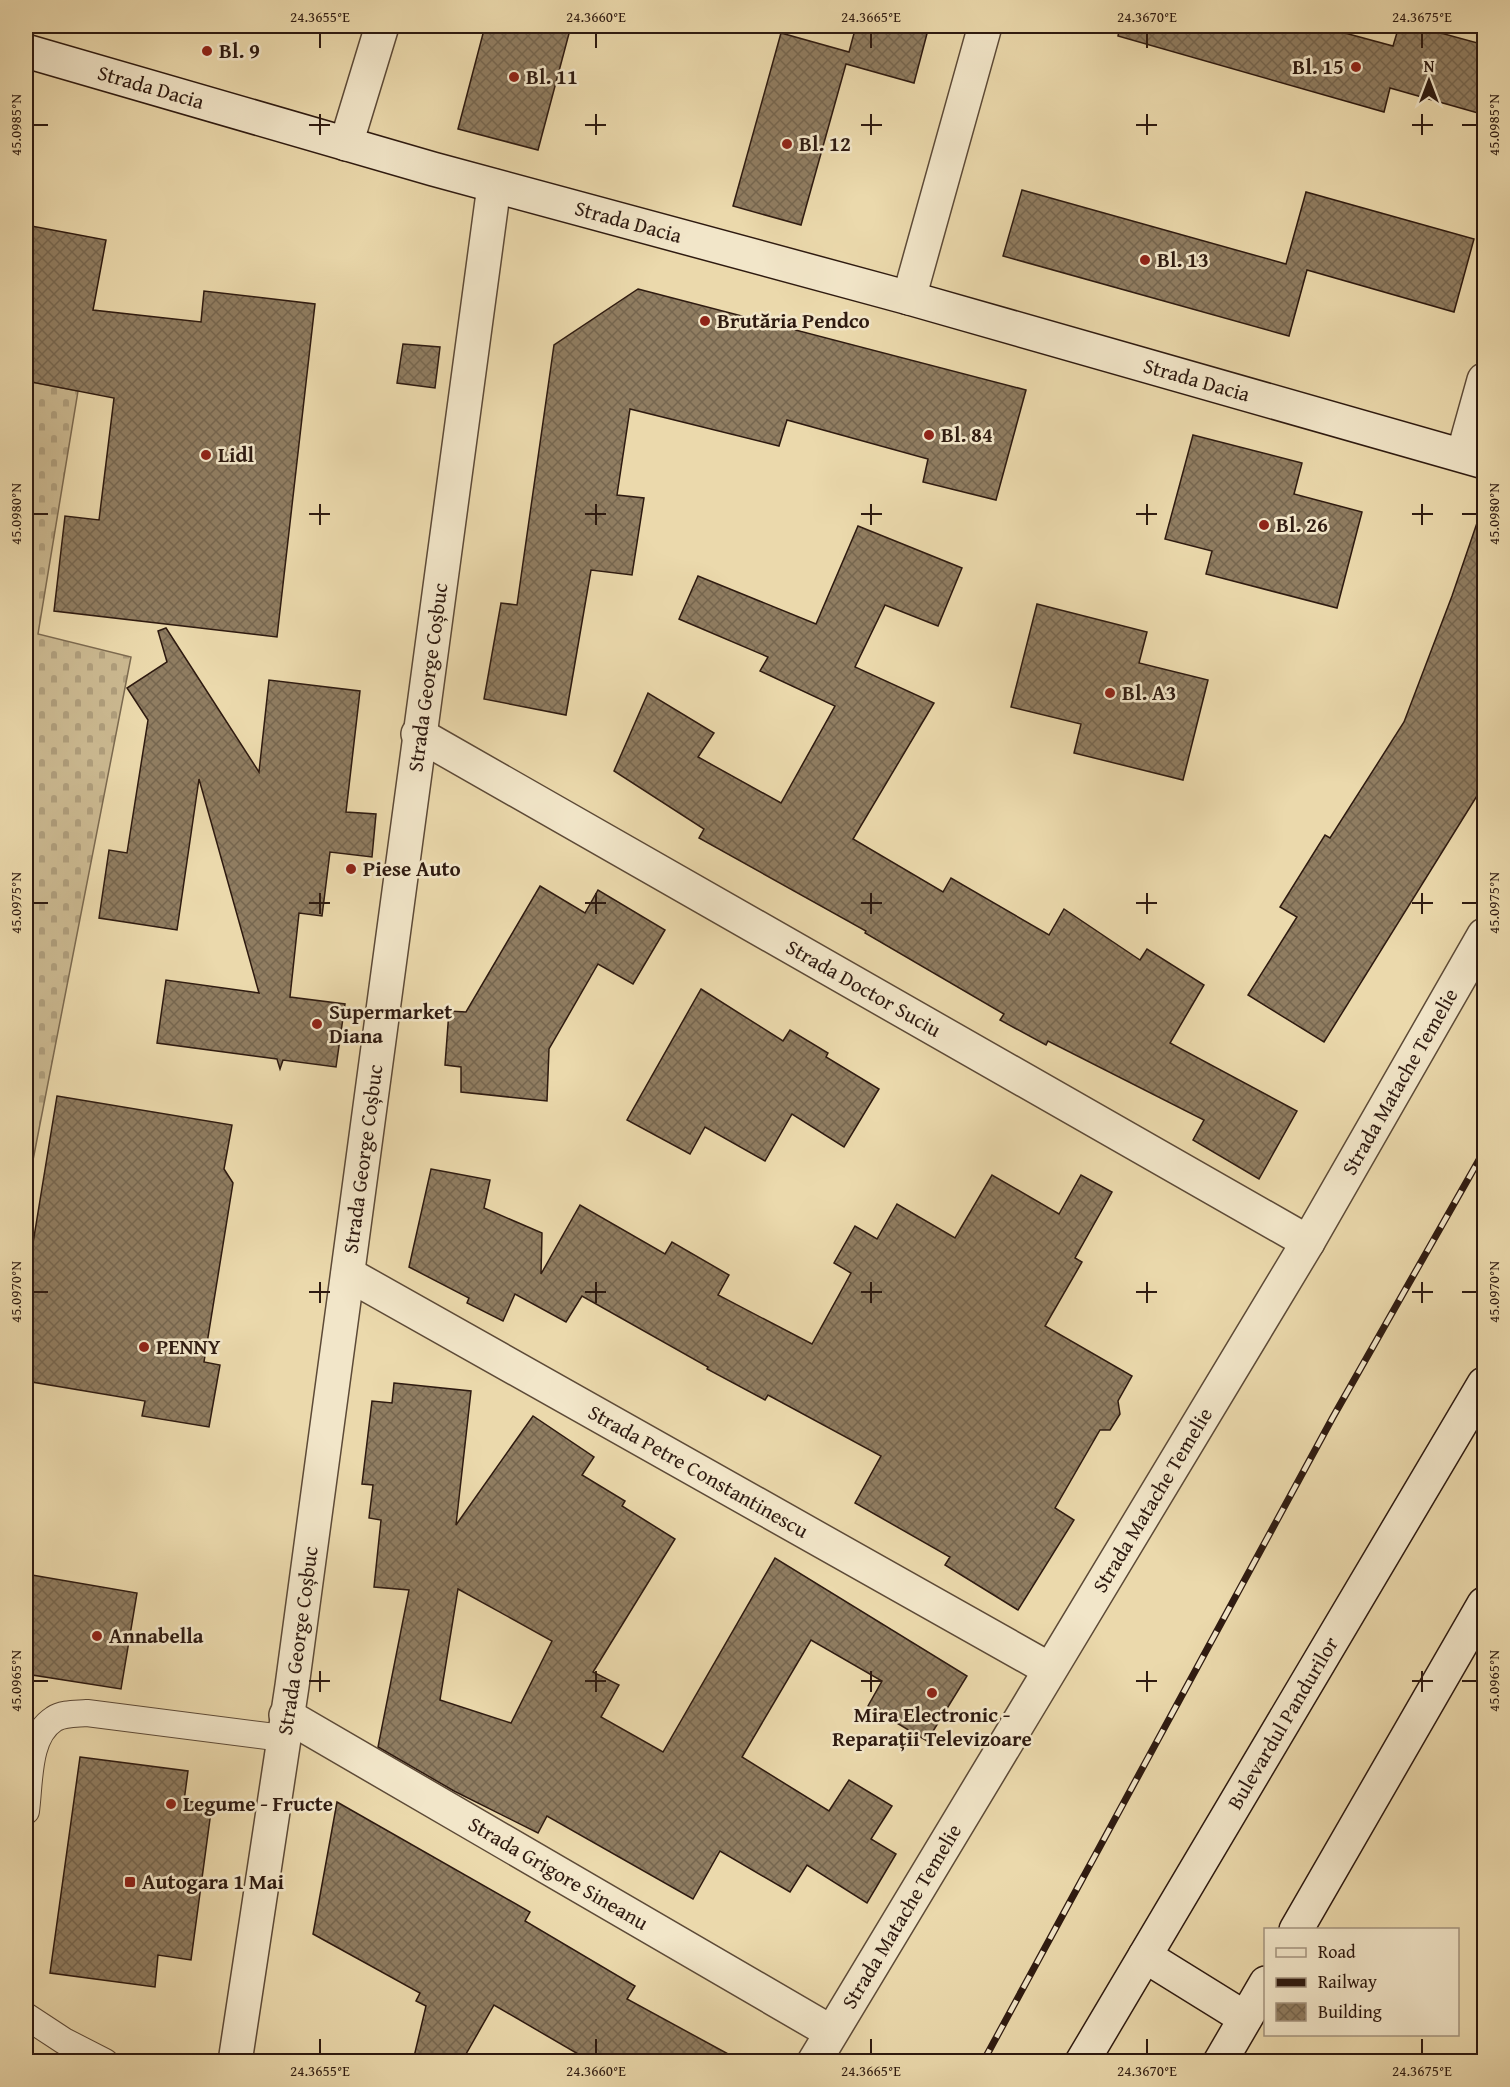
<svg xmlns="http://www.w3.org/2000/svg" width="1510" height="2087" viewBox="0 0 1510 2087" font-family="'Gentium Book Plus',serif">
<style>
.cemetery{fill:url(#cemetery-stones);stroke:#7c6a50;stroke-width:1.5}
.building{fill:url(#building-cross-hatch);stroke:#2e1a10;stroke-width:1.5;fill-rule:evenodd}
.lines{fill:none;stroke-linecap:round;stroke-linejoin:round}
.lane-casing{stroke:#5d4a37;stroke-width:28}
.street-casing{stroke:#5d4a37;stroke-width:36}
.secondary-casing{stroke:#2e1a10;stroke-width:36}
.lane{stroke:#f2e6c9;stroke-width:26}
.street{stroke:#f2e6c9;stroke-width:33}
.secondary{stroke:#f2e6c9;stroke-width:33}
.rail-casing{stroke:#2e1a10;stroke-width:7}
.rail{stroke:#f2e6c9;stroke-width:4.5;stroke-dasharray:14;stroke-linecap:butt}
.ticks{fill:none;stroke:#2e1a10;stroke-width:2}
.poi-dot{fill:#8f2418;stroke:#f2e6c9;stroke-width:2}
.labels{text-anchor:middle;stroke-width:5;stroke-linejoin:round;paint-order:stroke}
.poi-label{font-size:21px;font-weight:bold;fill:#2e1a10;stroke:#f2e6c9;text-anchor:start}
.street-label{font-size:21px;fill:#2e1a10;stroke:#f2e6c9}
.neatline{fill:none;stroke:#2e1a10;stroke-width:2}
.ticks-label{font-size:15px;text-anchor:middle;fill:#2e1a10}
</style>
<defs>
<pattern id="cemetery-stones" width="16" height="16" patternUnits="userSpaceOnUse" patternTransform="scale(1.5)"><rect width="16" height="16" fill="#cbb991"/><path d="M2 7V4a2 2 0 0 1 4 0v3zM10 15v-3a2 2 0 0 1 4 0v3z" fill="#af9e7c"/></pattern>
<pattern id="building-cross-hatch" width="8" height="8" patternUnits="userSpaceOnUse" patternTransform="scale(1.5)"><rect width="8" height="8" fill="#907d61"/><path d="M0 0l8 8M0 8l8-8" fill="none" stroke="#76664f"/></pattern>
</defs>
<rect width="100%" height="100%" fill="#ebd9ac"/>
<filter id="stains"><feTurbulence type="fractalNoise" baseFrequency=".00333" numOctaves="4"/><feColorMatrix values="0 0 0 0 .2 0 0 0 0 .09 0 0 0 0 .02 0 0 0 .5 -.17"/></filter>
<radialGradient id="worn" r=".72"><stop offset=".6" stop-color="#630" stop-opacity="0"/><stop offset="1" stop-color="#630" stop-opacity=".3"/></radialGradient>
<path class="cemetery" d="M26,381L78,391L38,634L131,657L26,1196Z"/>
<g class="building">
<path d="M485,26H571L538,150L458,129Z"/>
<path d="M856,26H929L914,83L846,64L801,225L733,206L781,33L849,52Z"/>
<path d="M1120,26H1319L1393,46L1399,26H1415L1485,45V115L1390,88L1384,112L1118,36Z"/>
<path d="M1022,190L1286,264L1306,192L1474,239L1454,312L1307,270L1289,336L1003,256Z"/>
<path d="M26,225L106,240L93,310L201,322L204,291L315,304L277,637L54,611L65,516L99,520L114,398L26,381Z"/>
<path d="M638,289L1026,390L996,500L923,482L928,459L787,420L779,446L630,409L617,495L644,498L632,575L591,570L566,715L484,699L501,603L517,605L554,345Z"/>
<path d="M403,344L440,347L435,388L397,383Z"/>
<path d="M1193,435L1302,463L1294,494L1362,512L1337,608L1206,574L1212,551L1165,539Z"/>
<path d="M1478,520L1485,521V783L1324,1042L1248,995L1297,917L1280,907L1325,835L1330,838L1404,722L1452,596Z"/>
<path d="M858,526L962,568L938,626L885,605L855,667L934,703L853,839L943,892L951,878L1049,935L1064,909L1140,960L1147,949L1204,985L1170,1043L1297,1111L1259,1179L1193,1140L1204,1120L1048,1041L1046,1045L1000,1020L1004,1014L865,933L866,931L699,838L704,829L614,771L648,693L714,733L698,757L781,803L835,706L760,671L768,657L679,619L698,576L816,624Z"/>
<path d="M1037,604L1147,632L1139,663L1208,680L1183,780L1074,753L1081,724L1011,707Z"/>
<path d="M166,628L259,772L269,680L360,691L346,812L376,814L372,857L330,852L322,916L299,913L290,997L345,1004L336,1067L283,1060L280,1069L277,1059L157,1043L166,980L259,993L199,779L177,930L99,918L109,850L127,853L148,720L127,688L167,662L158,631Z"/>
<path d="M540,886L585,913L598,890L665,930L633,984L598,964L549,1049L547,1101L461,1092V1067L445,1065L449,1011L466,1012Z"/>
<path d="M701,989L783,1041L790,1030L828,1053L826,1057L879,1089L844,1147L792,1114L765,1161L705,1127L690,1154L627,1120Z"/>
<path d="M57,1096L232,1125L224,1169L233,1183L204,1362L220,1365L209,1427L142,1416L145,1401L26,1381V1286Z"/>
<path d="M431,1169L490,1180L484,1208L542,1233L541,1274L580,1205L665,1254L672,1242L729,1275L718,1295L812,1344L851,1273L834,1263L855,1226L877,1239L897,1204L955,1238L992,1175L1059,1214L1081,1175L1112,1192L1075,1258L1082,1262L1045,1326L1132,1376L1118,1401L1120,1414L1110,1430H1100L1055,1508L1074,1520L1018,1610L945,1565L950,1557L855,1503L881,1456L768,1395L765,1400L707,1369L708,1367L582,1296L566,1322L515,1294L503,1321L467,1303L469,1298L409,1267Z"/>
<path d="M394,1383L471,1391L456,1525L533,1416L594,1457L582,1475L625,1501L622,1506L675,1539L593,1672L619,1685L601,1717L663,1752L775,1558L967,1676L927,1741L868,1706L882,1681L811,1640L742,1757L829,1811L849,1780L892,1806L871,1839L896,1854L867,1903L807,1865L790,1892L720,1851L693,1899L547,1816L538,1833L454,1791L378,1747L409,1590L374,1587L381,1520L369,1518L373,1485L362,1484L372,1401L392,1403ZM458,1589L552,1641L511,1723L440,1700Z"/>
<path d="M26,1574L137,1593L121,1689L26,1674Z"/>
<path d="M80,1757L188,1771L184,1801L212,1804L191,1960L158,1955L155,1987L50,1973Z"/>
<path d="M337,1802L530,1912L525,1921L635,1986L627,1999L741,2061H590L494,2005L462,2061H413L426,2006L416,2001L420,1993L313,1934Z"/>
</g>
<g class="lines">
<defs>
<g id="lane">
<path d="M26,1811C30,1782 27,1736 54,1719C63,1713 77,1714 87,1713L283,1738"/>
<path d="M26,2016L64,2041L105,2062"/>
</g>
<g id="street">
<path d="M346,144L382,26"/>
<path d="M909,298L985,26"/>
<path d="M1463,455L1484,380"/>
<path id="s1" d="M418,734L1308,1242"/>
<path id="s2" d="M348,1274L1049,1669"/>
<path id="s3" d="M286,1715L831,2032"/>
<path id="s4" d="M235,2062L292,1686L494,186"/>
<path id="s5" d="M814,2062L1308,1242L1484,935"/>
</g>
<g id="secondary">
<path id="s6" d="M26,51L433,169L909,298L1484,462"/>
<path d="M1296,1930L1484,1604"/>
<path d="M1145,1956L1245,2018"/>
<path id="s7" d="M1082,2062L1484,1384"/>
<path d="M1220,2062L1266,1983"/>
</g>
</defs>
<use href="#lane" class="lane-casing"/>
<use href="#street" class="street-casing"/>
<use href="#secondary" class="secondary-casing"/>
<use href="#lane" class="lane"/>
<use href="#street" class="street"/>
<use href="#secondary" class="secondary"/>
<defs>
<path id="rail" d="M983,2062L1333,1417L1484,1151"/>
</defs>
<use href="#rail" class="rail-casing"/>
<use href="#rail" class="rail"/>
</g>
<path class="ticks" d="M320,33V48M596,33V48M871,33V48M1147,33V48M1422,33V48M320,114V135M596,114V135M871,114V135M1147,114V135M1422,114V135M33,125H48M309,125H330M585,125H606M861,125H882M1136,125H1157M1412,125H1433M1462,125H1477M320,504V525M596,504V525M871,504V525M1147,504V525M1422,504V525M33,514H48M309,514H330M585,514H606M861,514H882M1136,514H1157M1412,514H1433M1462,514H1477M320,893V914M596,893V914M871,893V914M1147,893V914M1422,893V914M33,903H48M309,903H330M585,903H606M861,903H882M1136,903H1157M1412,903H1433M1462,903H1477M320,1282V1303M596,1282V1303M871,1282V1303M1147,1282V1303M1422,1282V1303M33,1292H48M309,1292H330M585,1292H606M861,1292H882M1136,1292H1157M1412,1292H1433M1462,1292H1477M320,1671V1692M596,1671V1692M871,1671V1692M1147,1671V1692M1422,1671V1692M33,1681H48M309,1681H330M585,1681H606M861,1681H882M1136,1681H1157M1412,1681H1433M1462,1681H1477M320,2039V2054M596,2039V2054M871,2039V2054M1147,2039V2054M1422,2039V2054"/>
<g class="poi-dot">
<circle cx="207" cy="51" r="6"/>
<circle cx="1356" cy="67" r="6"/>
<circle cx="514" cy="77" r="6"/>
<circle cx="787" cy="144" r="6"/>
<circle cx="1145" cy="260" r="6"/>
<circle cx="705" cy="321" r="6"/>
<circle cx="929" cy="435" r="6"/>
<circle cx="206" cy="455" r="6"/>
<circle cx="1264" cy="525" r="6"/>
<circle cx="1110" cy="693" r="6"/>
<circle cx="351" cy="869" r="6"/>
<circle cx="317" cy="1024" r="6"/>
<circle cx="144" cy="1347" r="6"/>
<circle cx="97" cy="1636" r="6"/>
<circle cx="932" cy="1693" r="6"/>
<circle cx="171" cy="1804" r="6"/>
<rect x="124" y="1876" width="12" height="12" rx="3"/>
</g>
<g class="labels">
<g class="poi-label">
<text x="219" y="58">Bl. 9</text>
<text x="1344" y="74" text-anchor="end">Bl. 15</text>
<text x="526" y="84">Bl. 11</text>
<text x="799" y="151">Bl. 12</text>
<text x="1157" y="267">Bl. 13</text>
<text x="717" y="328">Brutăria Pendco</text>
<text x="941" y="442">Bl. 84</text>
<text x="218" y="462">Lidl</text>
<text x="1276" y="532">Bl. 26</text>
<text x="1122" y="700">Bl. A3</text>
<text x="363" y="876">Piese Auto</text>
<text x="329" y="1019">Supermarket<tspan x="329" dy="24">Diana</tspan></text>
<text x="156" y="1354">PENNY</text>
<text x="109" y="1643">Annabella</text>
<text x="932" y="1722" text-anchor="middle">Mira Electronic -<tspan x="932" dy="24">Reparații Televizoare</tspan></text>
<text x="183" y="1811">Legume - Fructe</text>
<text x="142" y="1889">Autogara 1 Mai</text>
</g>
<g class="street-label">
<text dy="7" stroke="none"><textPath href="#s6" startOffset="130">Strada Dacia</textPath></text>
<text dy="7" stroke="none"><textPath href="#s6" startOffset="626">Strada Dacia</textPath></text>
<text dy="7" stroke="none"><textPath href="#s6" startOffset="1216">Strada Dacia</textPath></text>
<text dy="7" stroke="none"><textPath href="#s4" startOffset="1398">Strada George Coșbuc</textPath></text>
<text dy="7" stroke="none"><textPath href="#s1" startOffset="513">Strada Doctor Suciu</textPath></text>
<text dy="7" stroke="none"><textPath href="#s5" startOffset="1142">Strada Matache Temelie</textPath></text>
<text dy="7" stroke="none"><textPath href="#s4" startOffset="912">Strada George Coșbuc</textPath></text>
<text dy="7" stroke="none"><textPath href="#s2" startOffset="402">Strada Petre Constantinescu</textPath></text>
<text dy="7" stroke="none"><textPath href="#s5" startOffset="656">Strada Matache Temelie</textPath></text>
<text dy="7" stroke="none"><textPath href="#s4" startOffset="426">Strada George Coșbuc</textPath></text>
<text dy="7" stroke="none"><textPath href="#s7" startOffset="394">Bulevardul Pandurilor</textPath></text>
<text dy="7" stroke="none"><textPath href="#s3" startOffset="315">Strada Grigore Sineanu</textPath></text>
<text dy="7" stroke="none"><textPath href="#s5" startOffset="170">Strada Matache Temelie</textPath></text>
</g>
</g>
<rect width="1510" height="2087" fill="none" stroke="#ebd9ac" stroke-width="66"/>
<rect x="1264" y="1928" width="195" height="108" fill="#f2e6c9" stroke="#a4947f" stroke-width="1.5"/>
<rect x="1276" y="1948" width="30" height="9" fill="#f2e6c9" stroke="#a4947f" stroke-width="1.5"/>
<text x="1318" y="1958" font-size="18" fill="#2e1a10">Road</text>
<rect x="1276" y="1978" width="30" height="9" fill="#2e1a10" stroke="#a4947f" stroke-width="1.5"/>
<text x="1318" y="1988" font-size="18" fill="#2e1a10">Railway</text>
<rect x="1276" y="2003" width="30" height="18" fill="url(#building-cross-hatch)" stroke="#a4947f" stroke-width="1.5"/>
<text x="1318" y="2018" font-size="18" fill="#2e1a10">Building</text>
<g transform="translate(1429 81)" stroke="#f2e6c9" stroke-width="4.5" paint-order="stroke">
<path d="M0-4.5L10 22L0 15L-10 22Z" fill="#2e1a10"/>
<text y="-9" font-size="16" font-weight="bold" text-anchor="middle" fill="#2e1a10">N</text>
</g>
<rect x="33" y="33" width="1444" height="2021" class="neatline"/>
<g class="ticks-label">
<text x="320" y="22">24.3655°E</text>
<text x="596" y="22">24.3660°E</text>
<text x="871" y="22">24.3665°E</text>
<text x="1147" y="22">24.3670°E</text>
<text x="1422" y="22">24.3675°E</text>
<text transform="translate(16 125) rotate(-90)" y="5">45.0985°N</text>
<text transform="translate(1494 125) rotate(-90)" y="5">45.0985°N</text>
<text transform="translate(16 514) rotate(-90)" y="5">45.0980°N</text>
<text transform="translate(1494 514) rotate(-90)" y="5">45.0980°N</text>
<text transform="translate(16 903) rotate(-90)" y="5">45.0975°N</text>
<text transform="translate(1494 903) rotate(-90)" y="5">45.0975°N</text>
<text transform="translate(16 1292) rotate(-90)" y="5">45.0970°N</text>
<text transform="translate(1494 1292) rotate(-90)" y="5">45.0970°N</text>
<text transform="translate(16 1681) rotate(-90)" y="5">45.0965°N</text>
<text transform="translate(1494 1681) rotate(-90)" y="5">45.0965°N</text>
<text x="320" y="2076">24.3655°E</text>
<text x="596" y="2076">24.3660°E</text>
<text x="871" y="2076">24.3665°E</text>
<text x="1147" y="2076">24.3670°E</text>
<text x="1422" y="2076">24.3675°E</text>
</g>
<rect width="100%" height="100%" filter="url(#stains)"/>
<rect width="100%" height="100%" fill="url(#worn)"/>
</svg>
